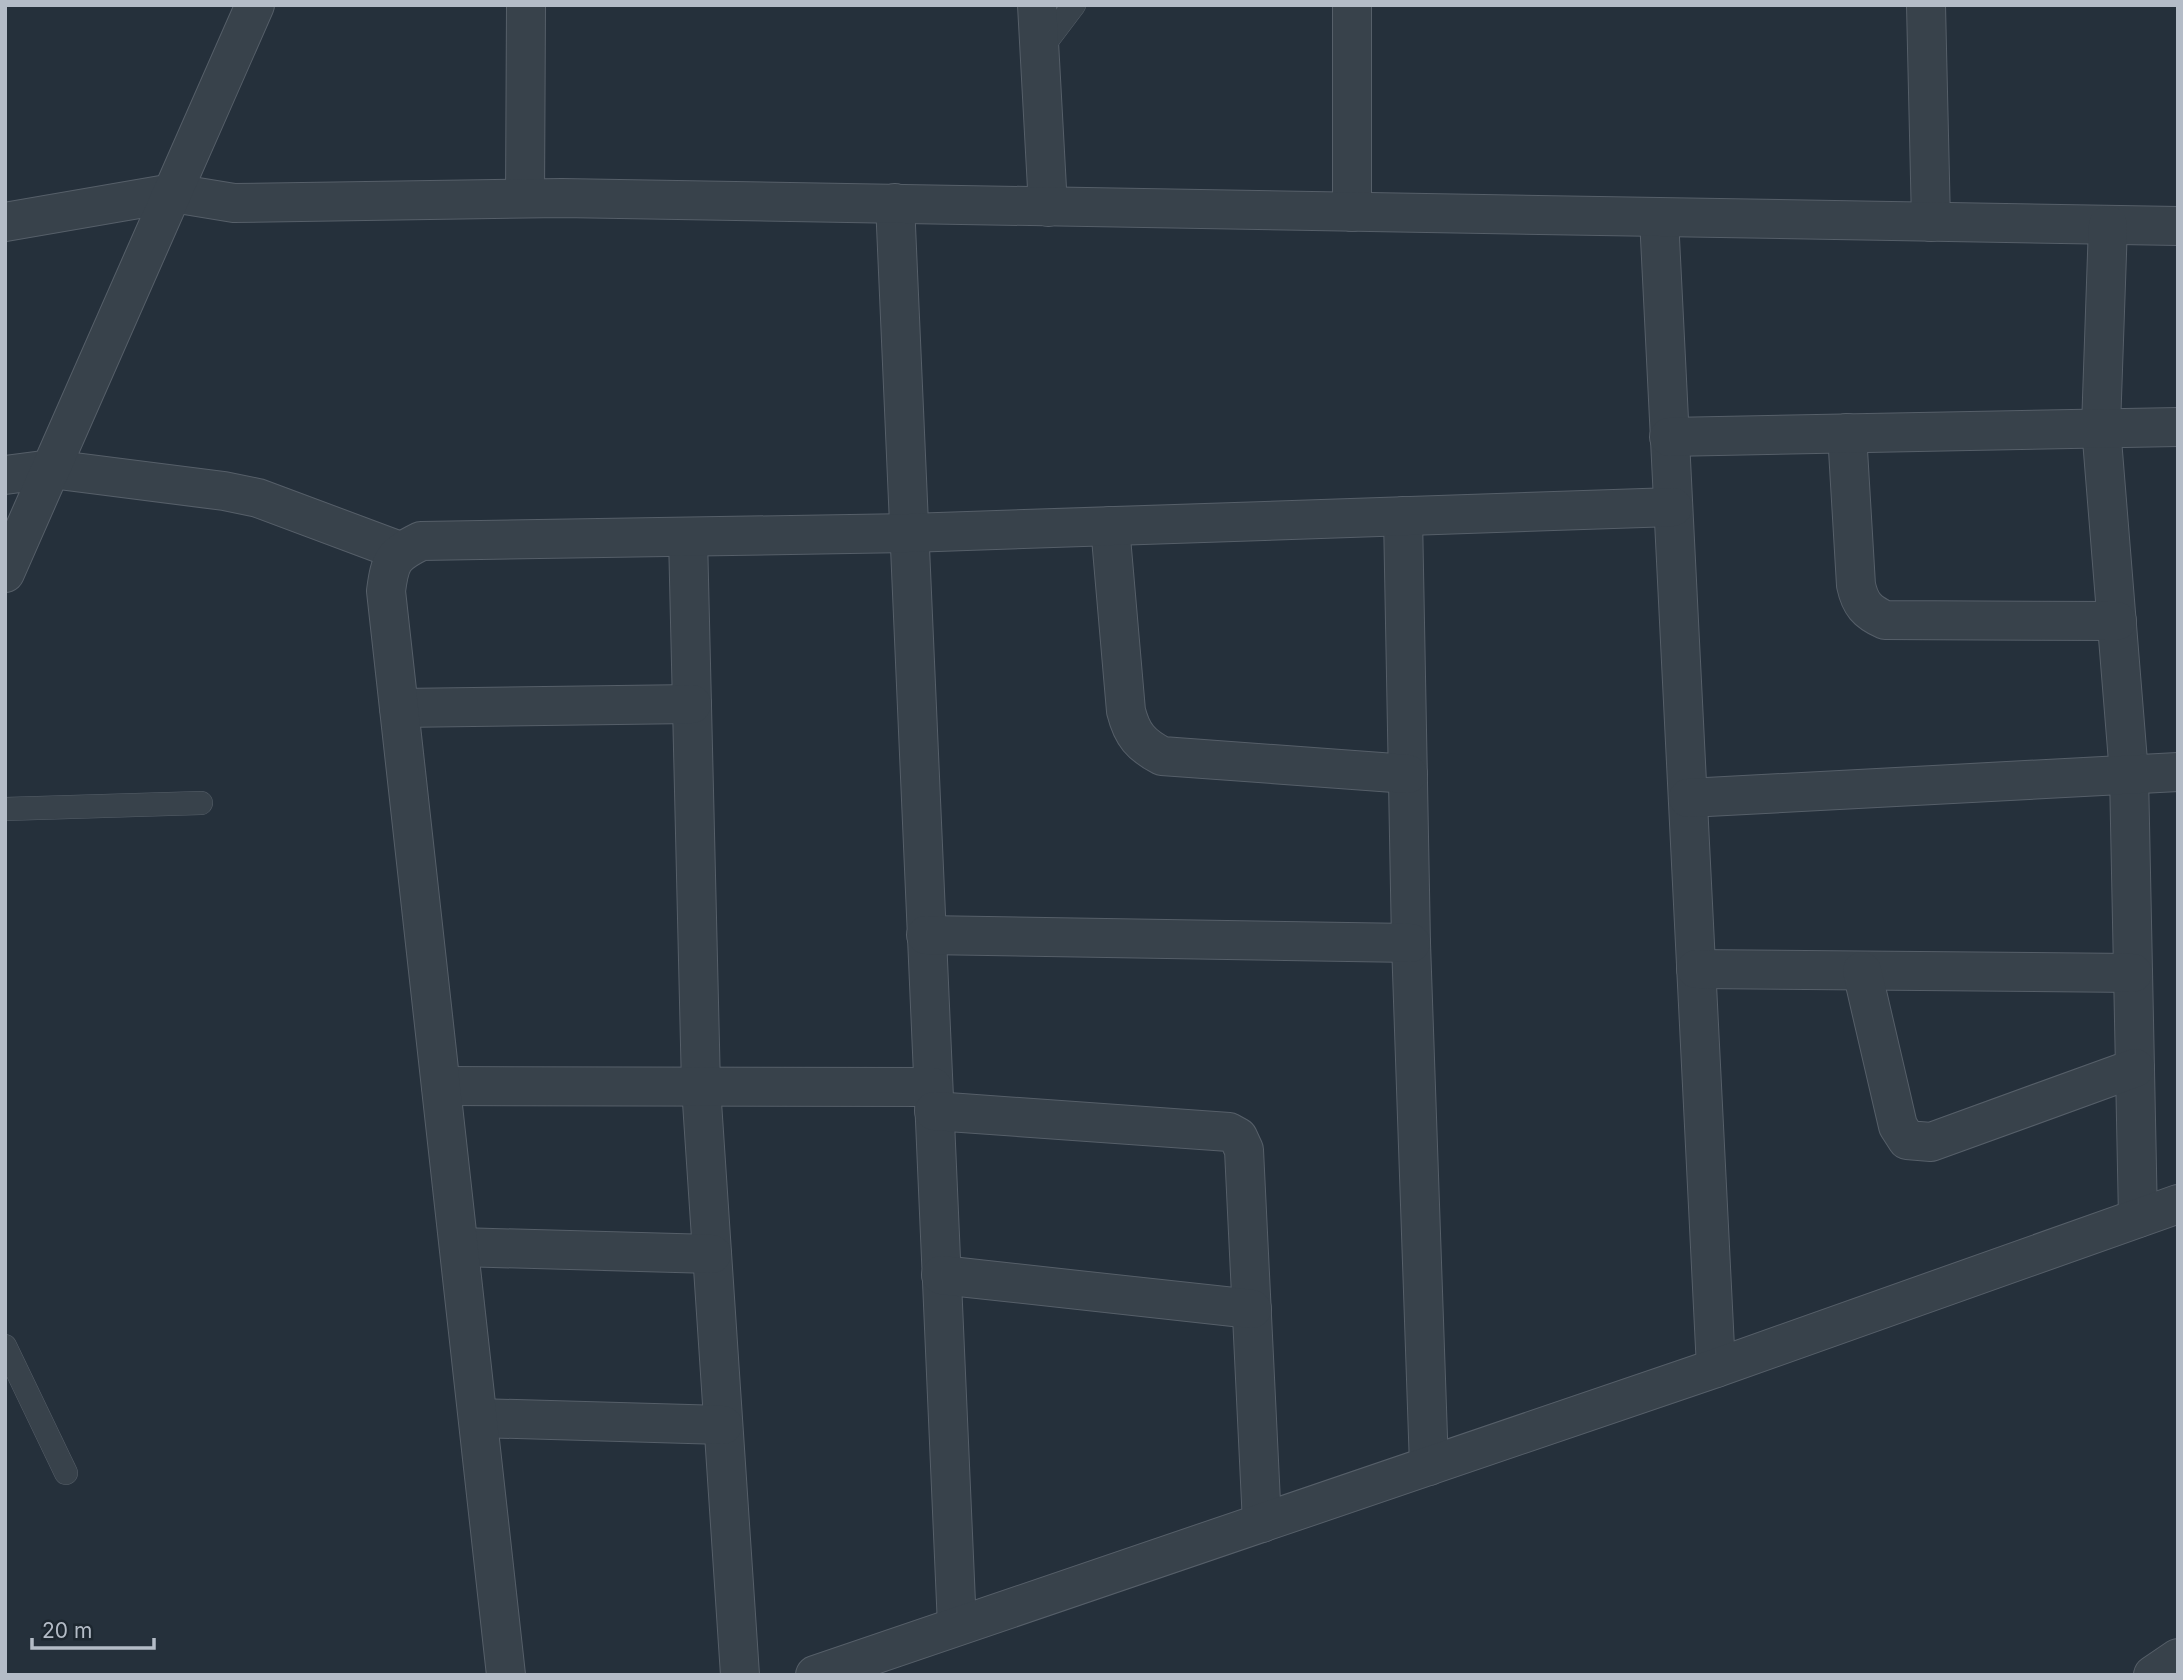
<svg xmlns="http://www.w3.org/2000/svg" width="2183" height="1680" viewBox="0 0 2183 1680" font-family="Inter,sans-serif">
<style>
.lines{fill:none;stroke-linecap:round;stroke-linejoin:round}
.service-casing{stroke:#565f69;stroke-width:24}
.minor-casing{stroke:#565f69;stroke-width:40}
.service{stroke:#38424b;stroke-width:23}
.minor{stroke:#38424b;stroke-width:38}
</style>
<rect width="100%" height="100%" fill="#25303b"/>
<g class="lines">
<defs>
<g id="service">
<path d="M1040,50L1074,5"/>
<path d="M5,809L201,803"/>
<path d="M5,1346L66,1473"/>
</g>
<g id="minor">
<path d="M1037,5L1048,207"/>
<path d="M1352,5V212"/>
<path d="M1926,5L1931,222"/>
<path d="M525,198L526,5"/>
<path d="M895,203L957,1626"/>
<path d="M1659,218L1716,1368"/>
<path d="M5,222L173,193L234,203L562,198L2178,226"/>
<path d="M2108,225L2101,427L2129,774L2138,1218"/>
<path d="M1847,433L1856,585C1860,604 1867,612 1885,620L2117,621"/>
<path d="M1669,437L2178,427"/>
<path d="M5,475L51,469L224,491L258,498L400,551"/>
<path d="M1403,516L1411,943L1429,1466"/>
<path d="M1110,526L1126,711C1132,735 1141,745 1162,756L1408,774"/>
<path d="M688,537L701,1087L740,1675"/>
<path d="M5,573L255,5"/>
<path d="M399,708L692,704"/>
<path d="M1688,798L2178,772"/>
<path d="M926,935L1411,943"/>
<path d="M1696,969L2133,973"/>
<path d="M1862,971L1898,1126L1907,1140L1931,1142L2135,1068"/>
<path d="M441,1086L933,1087"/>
<path d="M934,1111L1229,1132L1238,1137L1244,1150L1262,1523"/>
<path d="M459,1247L712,1254"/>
<path d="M941,1275L1252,1309"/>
<path d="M478,1418L723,1425"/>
<path d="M506,1675L386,591C390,560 393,555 421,541L909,533L1673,507"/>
<path d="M815,1675L1716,1368L2178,1204"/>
<path d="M2153,1675L2178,1658"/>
</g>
</defs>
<use href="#service" class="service-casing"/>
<use href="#minor" class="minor-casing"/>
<use href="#service" class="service"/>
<use href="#minor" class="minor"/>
</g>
<rect width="2183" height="1680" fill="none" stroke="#b4bcc7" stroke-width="14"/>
<path d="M32 1638v10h122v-10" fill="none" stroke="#b4bcc7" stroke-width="3.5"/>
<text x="42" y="1638" font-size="21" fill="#b4bcc7" stroke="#1d2730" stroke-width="5" paint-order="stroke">20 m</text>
</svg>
